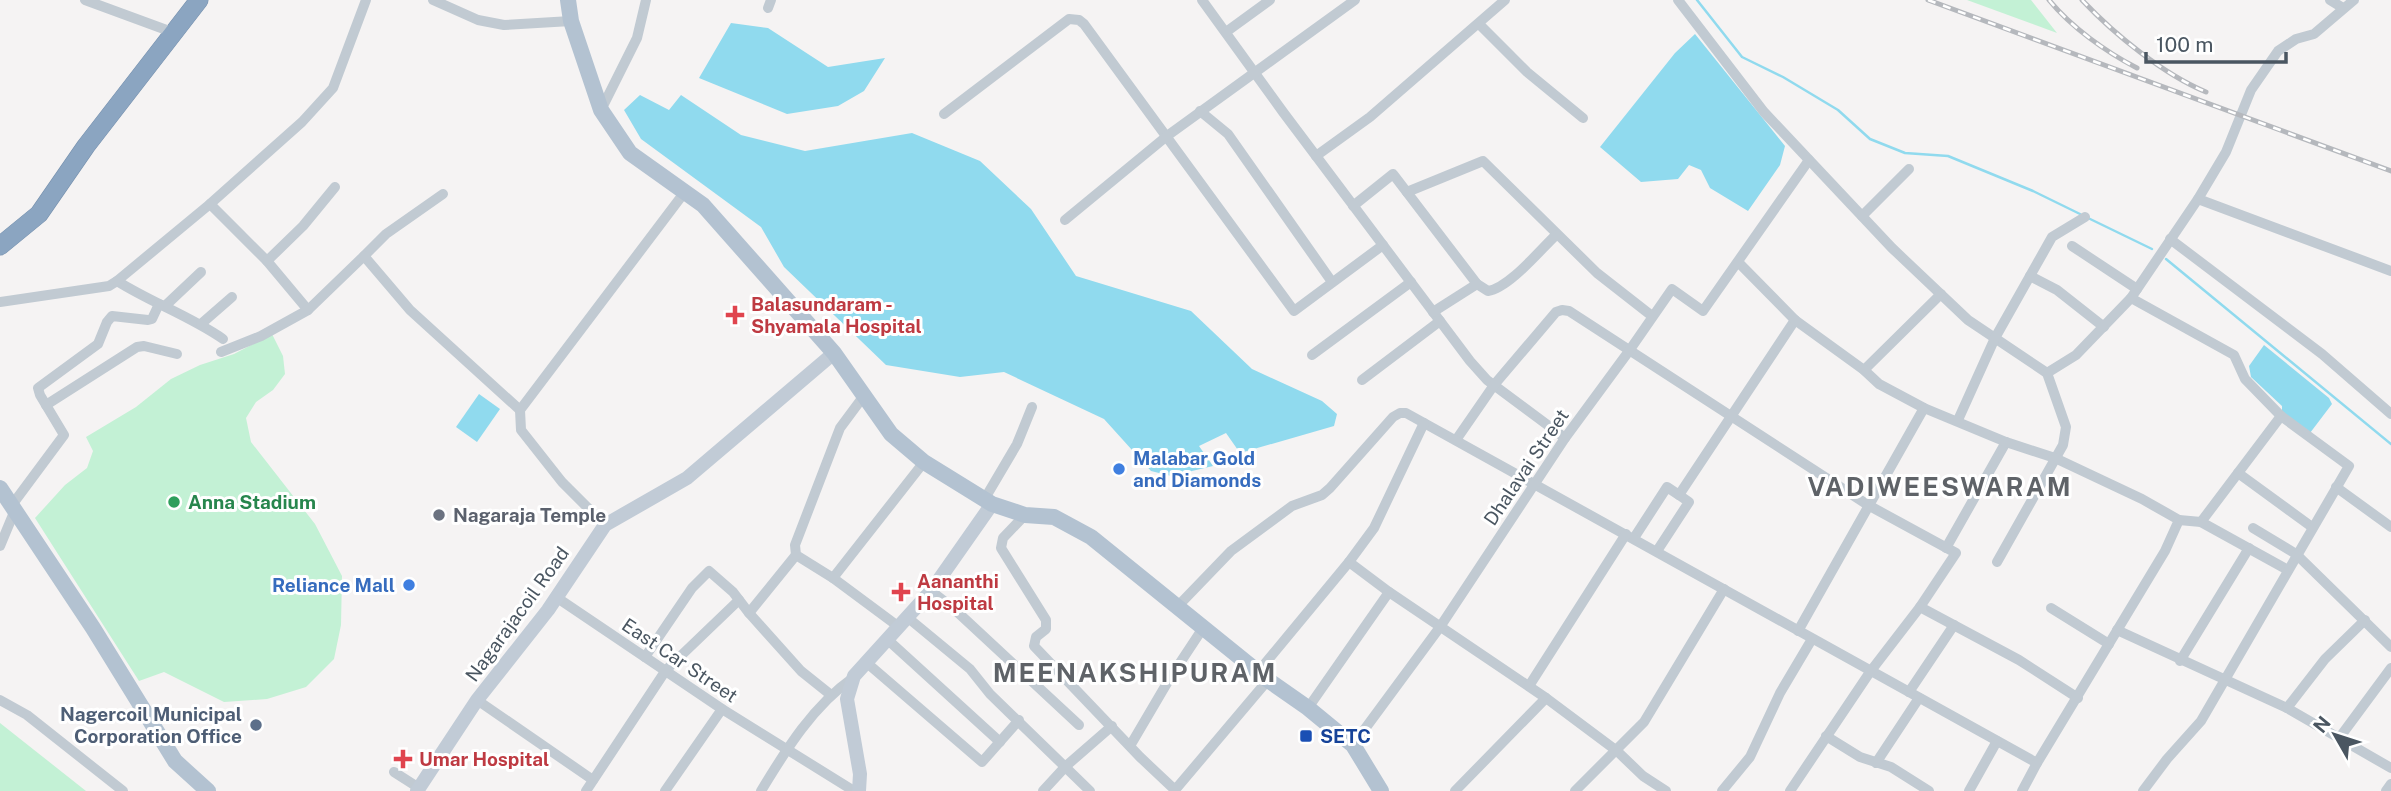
<svg xmlns="http://www.w3.org/2000/svg" width="2391" height="791" viewBox="0 0 2391 791" font-family="'Public Sans',sans-serif">
<style>
.green{fill:#c3f1d5}
.water{fill:#90daee}
.lines{fill:none;stroke-linecap:round;stroke-linejoin:round}
.stream{stroke:#90daee;stroke-width:2.5}
.highway-casing{stroke:#7690ad;stroke-width:19}
.street{stroke:#c1cad2;stroke-width:10}
.secondary{stroke:#c1cbd6;stroke-width:14}
.primary{stroke:#b3c2d1;stroke-width:16}
.highway{stroke:#8ba5c1;stroke-width:18}
.rail-casing{stroke:#b5b8bd;stroke-width:5}
.rail{stroke:#fff;stroke-width:2.5;stroke-dasharray:8;stroke-linecap:butt}
.health-dot{fill:#e0444e;stroke:#fff;stroke-width:2.5}
.shop-dot{fill:#3f7fe0;stroke:#fff;stroke-width:2.5}
.leisure-dot{fill:#2e9e5b;stroke:#fff;stroke-width:2.5}
.worship-dot{fill:#6b7280;stroke:#fff;stroke-width:2.5}
.service-dot{fill:#5c6f8a;stroke:#fff;stroke-width:2.5}
.transit-dot{fill:#1a4fb4;stroke:#fff;stroke-width:2.5}
.labels{text-anchor:middle;stroke-width:6;stroke-linejoin:round;paint-order:stroke}
.health-label{font-size:19px;font-weight:bold;fill:#be3a42;stroke:#fff;text-anchor:start}
.shop-label{font-size:19px;font-weight:bold;fill:#366cbe;stroke:#fff;text-anchor:start}
.street-label{font-size:19px;fill:#4a5661;stroke:#fff}
.leisure-label{font-size:19px;font-weight:bold;fill:#27864d;stroke:#fff;text-anchor:start}
.worship-label{font-size:19px;font-weight:bold;fill:#5b616d;stroke:#fff;text-anchor:start}
.service-label{font-size:19px;font-weight:bold;fill:#4e5e75;stroke:#fff;text-anchor:end}
.transit-label{font-size:19px;font-weight:bold;fill:#164399;stroke:#fff;text-anchor:start}
.district-label{font-size:26px;font-weight:bold;letter-spacing:2px;fill:#5f6368;stroke:#fff}
</style>
<rect width="100%" height="100%" fill="#f5f3f3"/>
<g class="green">
<path d="M1967,0H2031L2057,33Z"/>
<path d="M272,334L283,356L285,374L273,390L256,402L246,418L251,442L315,524L342,576L341,625L334,659L306,687L267,699L224,702L164,672L139,681L35,518L65,485L87,468L93,451L86,437L136,407L171,379L200,365L234,354Z"/>
<path d="M0,723L86,791H0Z"/>
</g>
<g class="water">
<path d="M731,23L768,28L828,67L885,58L864,91L838,106L787,114L699,78Z"/>
<path d="M1695,34L1785,146L1780,165L1748,211L1710,188L1701,170L1689,165L1678,179L1641,182L1600,147L1675,53Z"/>
<path d="M640,95L669,110L681,95L741,135L805,151L912,133L980,161L1031,209L1076,276L1191,311L1252,369L1322,401L1337,414L1334,426L1240,453L1226,433L1199,446L1213,466L1171,476L1151,471L1104,419L1004,372L960,377L886,365L784,267L761,227L641,139L624,110Z"/>
<path d="M2264,345L2329,398L2332,404L2310,433L2282,412V406L2251,377L2249,366Z"/>
<path d="M479,394L500,409L477,442L456,427Z"/>
</g>
<g class="lines">
<g class="stream">
<path d="M1697,0L1742,57L1783,77L1838,110L1870,139L1905,153L1948,156L2033,191L2080,214"/>
<path d="M2086,217L2152,249"/>
<path d="M2166,259L2391,444"/>
</g>
<defs>
<path id="highway" d="M0,246L39,214L86,146L199,0"/>
</defs>
<use href="#highway" class="highway-casing"/>
<g class="street">
<path d="M85,0L172,32"/>
<path d="M433,0L478,20L504,25L571,21"/>
<path d="M1202,0L1283,112L1470,361L1487,380L1565,438"/>
<path d="M1678,0L1764,112L1892,248L1968,320L2047,373"/>
<path d="M2330,0L2343,8"/>
<path d="M768,8L771,0"/>
<path d="M1479,24L1527,72L1583,118"/>
<path d="M1226,32L1270,0"/>
<path d="M601,110L637,38L646,0"/>
<path d="M1200,111L1228,134L1332,282"/>
<path d="M944,114L1069,19L1079,20L1084,24L1294,311L1383,245"/>
<path d="M1316,156L1370,117L1505,0"/>
<path d="M1407,192L1483,161L1597,273L1652,316"/>
<path d="M2198,199L2391,271"/>
<path d="M210,204L267,261L308,310"/>
<path d="M1353,206L1393,174L1477,284L1488,291C1509,288 1540,250 1556,235"/>
<path d="M1862,216L1909,169"/>
<path d="M1065,220L1167,136L1355,0"/>
<path d="M2170,239L2322,354L2391,414"/>
<path d="M2072,246L2137,289"/>
<path d="M364,256L386,234L443,194"/>
<path d="M267,261L303,226L335,187"/>
<path d="M2030,276L2057,290L2104,327"/>
<path d="M117,281C152,303 190,316 223,339"/>
<path d="M2131,298L2234,355L2245,379L2281,416L2201,522"/>
<path d="M0,302L109,286L117,281L210,204L302,122L333,88L366,0"/>
<path d="M165,306L201,272"/>
<path d="M1433,312L1477,284"/>
<path d="M201,324L232,297"/>
<path d="M221,352L261,336L308,310L364,256L410,310L520,410"/>
<path d="M1312,355L1411,282"/>
<path d="M1864,370L1941,294"/>
<path d="M1362,380L1440,321"/>
<path d="M863,397L840,428L795,545L796,555L833,578L899,627"/>
<path d="M46,405L137,347L144,346L177,354"/>
<path d="M1958,420L1995,338L2052,237L2085,217"/>
<path d="M1456,440L1494,385L1556,312L1562,310L1569,311L1868,505L1956,553L1920,607L2019,660L2078,698"/>
<path d="M2238,473L2312,527"/>
<path d="M2336,487L2391,527"/>
<path d="M984,500L1017,444L1032,407"/>
<path d="M12,505L64,435L40,395L38,388L98,344L107,322L112,316L148,320L152,319L159,304"/>
<path d="M1025,515L1003,538L1001,548L1046,620V629L1036,637L1034,646L1140,757L1175,790L1268,680"/>
<path d="M2179,520L2201,522L2288,570"/>
<path d="M605,525L562,482L521,430L520,410L684,193"/>
<path d="M2253,528L2296,554L2391,647"/>
<path d="M1634,538L1667,487L1679,495L1795,320"/>
<path d="M0,546L15,510"/>
<path d="M1946,548L2006,442"/>
<path d="M1657,551L1689,502L1679,495"/>
<path d="M1349,562L1389,592L1546,698L1617,751L1643,776L1666,791"/>
<path d="M1997,562L2063,445L2066,427L2047,373L2076,355L2131,298L2198,199L2226,152L2251,90L2278,51L2296,39L2314,34L2354,0"/>
<path d="M833,578L924,462"/>
<path d="M931,591L953,608L1079,725"/>
<path d="M556,597L722,709L854,791"/>
<path d="M1178,606L1231,551L1292,506L1322,495L1330,488L1393,417L1400,413H1406L2037,763L2165,551L2179,520L2142,499L2055,458L2006,442L1924,408L1879,384L1864,370L1795,320L1738,262"/>
<path d="M2051,608L2109,644"/>
<path d="M749,613L801,671L831,695"/>
<path d="M907,617L970,669L990,694L1090,791"/>
<path d="M2117,630L2287,708L2391,768"/>
<path d="M1798,631L1924,408"/>
<path d="M888,640L1000,742"/>
<path d="M645,657L692,588L709,571L733,592L749,613L796,555"/>
<path d="M2180,661L2249,548"/>
<path d="M867,663L982,762L1019,720"/>
<path d="M1258,672L1349,562L1374,528L1424,423"/>
<path d="M1529,686L1626,534"/>
<path d="M1909,692L1954,625"/>
<path d="M0,700L27,715L123,791"/>
<path d="M477,700L593,780"/>
<path d="M1308,708L1389,592"/>
<path d="M2287,708L2325,659L2365,620"/>
<path d="M1826,736L1860,757L1891,767L1929,791"/>
<path d="M2340,737L2391,668"/>
<path d="M1353,745L1440,627L1565,438L1629,351L1672,289L1703,311L1809,160"/>
<path d="M1130,746L1170,678L1203,628"/>
<path d="M1876,763L1919,698"/>
<path d="M394,772L419,788"/>
<path d="M586,791L666,670L739,600"/>
<path d="M665,791L722,709"/>
<path d="M761,791C787,748 813,706 854,677"/>
<path d="M1043,791L1066,766L1112,726"/>
<path d="M1455,791L1546,698"/>
<path d="M1575,791L1644,722L1724,589"/>
<path d="M1722,791L1750,757L1780,693L1812,639"/>
<path d="M1790,791L1870,672L1920,607"/>
<path d="M1969,791L1997,741"/>
<path d="M2022,791L2037,763"/>
<path d="M2143,791L2167,759L2201,721L2349,466L2281,416"/>
<path d="M2386,791L2391,784"/>
</g>
<g class="secondary">
<path d="M417,791L477,700L548,610L605,525L687,478L834,353"/>
<path d="M859,791L860,774L847,699L854,676L931,591L992,504"/>
</g>
<g class="primary">
<path d="M568,0L571,21L601,110L630,153L703,205L834,353L891,434L924,462L992,504L1025,515L1054,517L1091,537L1268,680L1308,708L1353,745L1381,791"/>
<path d="M0,488L93,628L175,761L208,791"/>
</g>
<use href="#highway" class="highway"/>
<defs>
<g id="rail">
<path d="M1928,0L2391,171"/>
<path d="M2049,0C2071,27 2106,52 2137,68"/>
<path d="M2082,0C2114,34 2163,74 2206,92"/>
</g>
</defs>
<use href="#rail" class="rail-casing"/>
<use href="#rail" class="rail"/>
</g>
<g class="health-dot">
<path d="M731.5 304.5h7v7h7v7h-7v7h-7v-7h-7v-7h7z"/>
<path d="M897.5 581.5h7v7h7v7h-7v7h-7v-7h-7v-7h7z"/>
<path d="M399.5 748.5h7v7h7v7h-7v7h-7v-7h-7v-7h7z"/>
</g>
<g class="shop-dot">
<circle cx="1119" cy="469" r="7"/>
<circle cx="409" cy="585" r="7"/>
</g>
<circle class="leisure-dot" cx="174" cy="502" r="7"/>
<circle class="worship-dot" cx="439" cy="515" r="7"/>
<circle class="service-dot" cx="256" cy="725" r="7"/>
<rect class="transit-dot" x="1299" y="729" width="14" height="14" rx="3.5"/>
<g class="labels">
<g class="health-label">
<text x="751" y="311">Balasundaram -<tspan x="751" dy="22">Shyamala Hospital</tspan></text>
<text x="917" y="588">Aananthi<tspan x="917" dy="22">Hospital</tspan></text>
<text x="419" y="766">Umar Hospital</text>
</g>
<g class="shop-label">
<text x="1133" y="465">Malabar Gold<tspan x="1133" dy="22">and Diamonds</tspan></text>
<text x="395" y="592" text-anchor="end">Reliance Mall</text>
</g>
<g class="street-label">
<text transform="translate(1526 467) rotate(-56)" y="7">Dhalavai Street</text>
<text transform="translate(517 614) rotate(-54)" y="7">Nagarajacoil Road</text>
<text transform="translate(680 660) rotate(34)" y="7">East Car Street</text>
</g>
<g class="leisure-label">
<text x="188" y="509">Anna Stadium</text>
</g>
<g class="worship-label">
<text x="453" y="522">Nagaraja Temple</text>
</g>
<g class="service-label">
<text x="242" y="721">Nagercoil Municipal<tspan x="242" dy="22">Corporation Office</tspan></text>
</g>
<g class="transit-label">
<text x="1320" y="743">SETC</text>
</g>
<g class="district-label">
<text x="1940" y="496">VADIWEESWARAM</text>
<text x="1135" y="682">MEENAKSHIPURAM</text>
</g>
</g>
<g transform="translate(2335 735) rotate(309)" stroke="#ffffff" stroke-width="5" paint-order="stroke">
<path d="M0-5L12 26L0 18L-12 26Z" fill="#4a5661"/>
<text y="-10" font-size="19" font-weight="bold" text-anchor="middle" fill="#4a5661">N</text>
</g>
<path d="M2146 52v10h140v-10" fill="none" stroke="#4a5661" stroke-width="3.5"/>
<text x="2156" y="52" font-size="21" fill="#4a5661" stroke="#ffffff" stroke-width="5" paint-order="stroke">100 m</text>
</svg>
